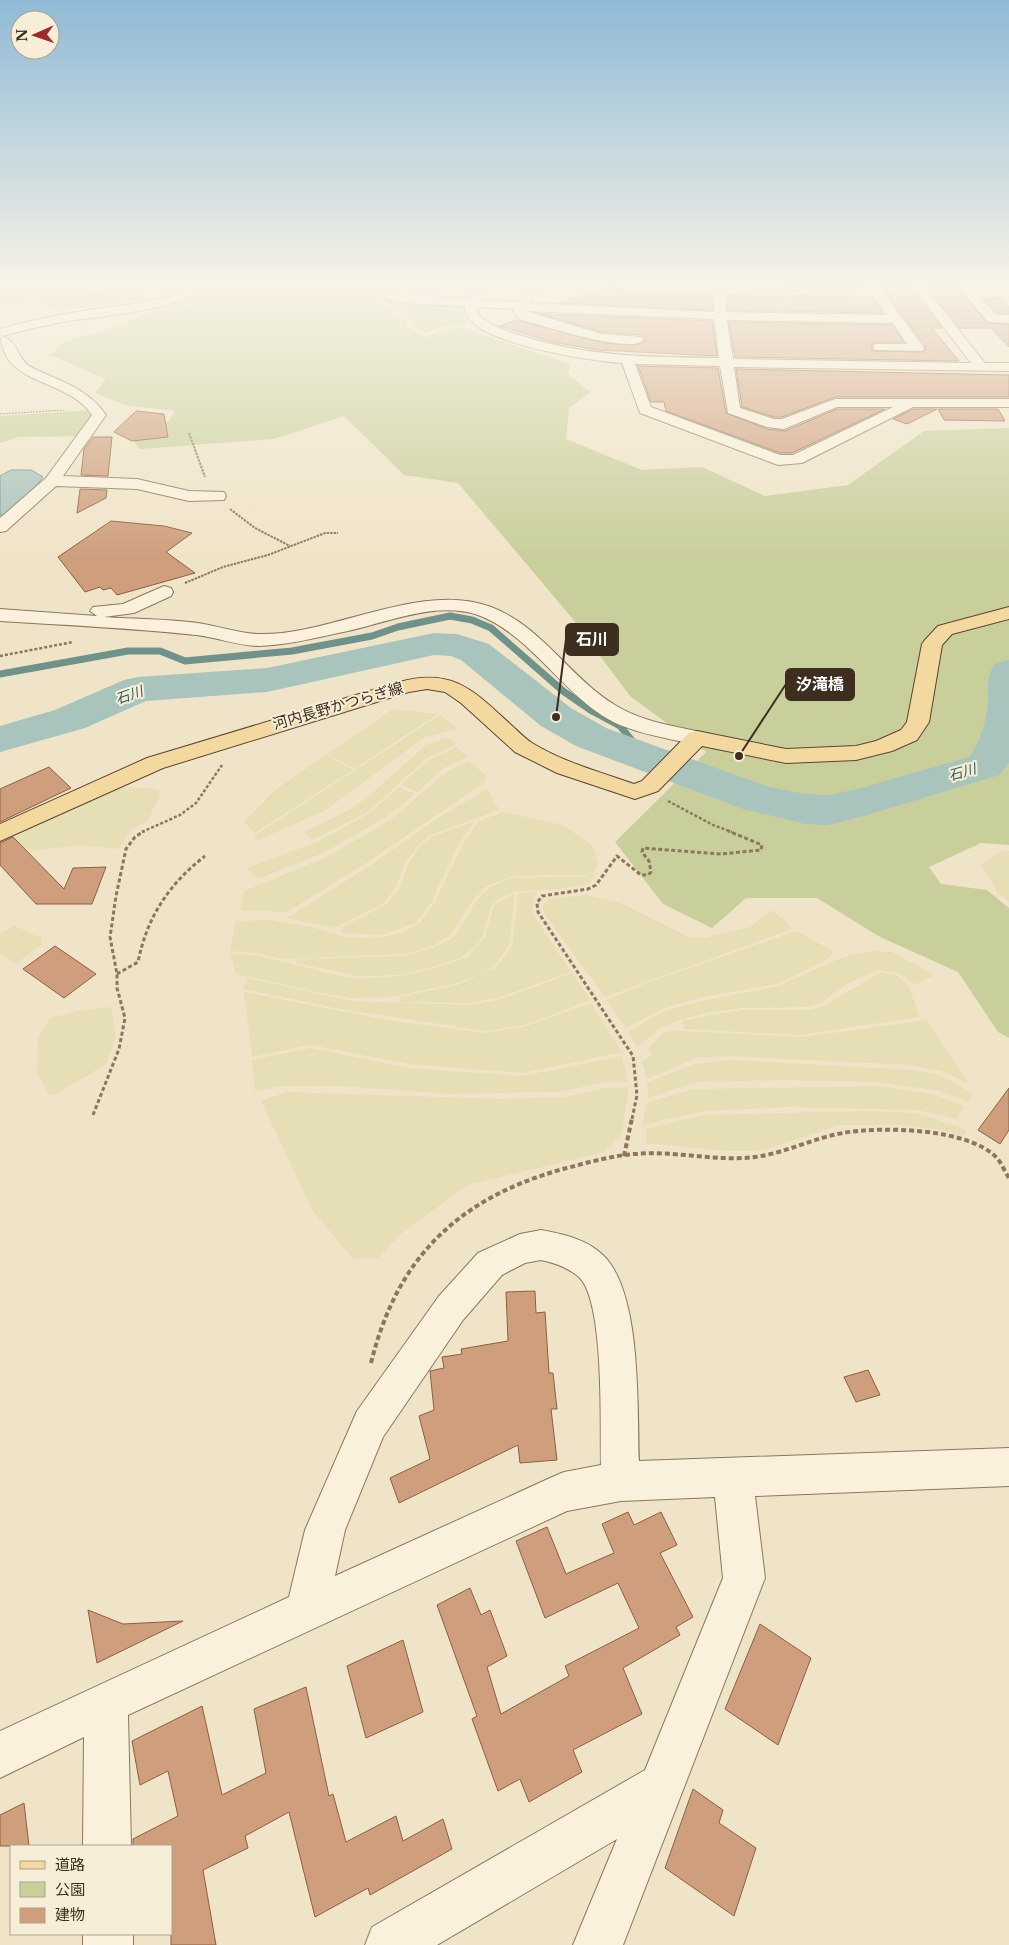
<svg xmlns="http://www.w3.org/2000/svg" width="1009" height="1945" viewBox="0 0 1009 1945" font-family="'Libre Baskerville','Noto Sans JP',serif">
<style>
.farmland{fill:#e6deb5}
.green{fill:#c9cf9b}
.water{fill:#a9c4bc;stroke:#6f938a}
.lines{fill:none;stroke-linecap:round;stroke-linejoin:round}
.stream{stroke:#6f938a;stroke-width:7}
.river{fill:#a9c4bc;fill-rule:evenodd}
.building{fill:#cf9f7d;stroke:#8d5f41}
.minor-casing{stroke:#8d765c;stroke-width:2}
.major-casing{stroke:#5b4430;stroke-width:2}
.path-far4{stroke:#8d765c;stroke-width:1;stroke-dasharray:2 1;stroke-linecap:butt}
.path-far3{stroke:#8d765c;stroke-width:2;stroke-dasharray:2.5 1;stroke-linecap:butt}
.path-far2{stroke:#8d765c;stroke-width:2.5;stroke-dasharray:3 2;stroke-linecap:butt}
.path-far1{stroke:#8d765c;stroke-width:3;stroke-dasharray:4 2.5;stroke-linecap:butt}
.path{stroke:#8d765c;stroke-width:4;stroke-dasharray:5 3;stroke-linecap:butt}
.minor{fill:#faf1dc;fill-rule:evenodd}
.major{fill:#f3d9a0;fill-rule:evenodd}
.labels{text-anchor:middle;stroke-width:4;stroke-linejoin:round;paint-order:stroke}
.far-water-label{font-size:14px;font-style:italic;fill:#2f5d5a;stroke:#f7eed8}
.street-label{font-size:15px;fill:#3d2e20;stroke:#f7eed8}
.leader{fill:none;stroke:#3d2e20;stroke-width:2}
.callout-dot{fill:#3d2e20;stroke:#f7eed8;stroke-width:2}
.callout{fill:#3d2e20;stroke:#3d2e20;stroke-width:2}
.callout-label{font-size:16px;text-anchor:middle;font-weight:bold;fill:#fff}
</style>
<rect width="100%" height="100%" fill="#f0e4c8"/>
<g class="farmland">
<path d="M393,709L438,714L354,769L328,754Z"/>
<path d="M440,715L457,729L425,737L324,811L258,840L254,836Z"/>
<path d="M447,738L456,743L453,746L427,758L368,812L312,840L304,832L349,810L367,798L426,745Z"/>
<path d="M456,747L468,757L442,769L417,792L401,785L427,761Z"/>
<path d="M326,755L353,770L255,833L244,822L275,790Z"/>
<path d="M469,761L487,776L484,783L368,862L287,912L240,910L244,891L325,858L392,819L448,771Z"/>
<path d="M123,787L156,789L161,793L147,822L133,828L118,849L79,845L31,851L28,847L12,854L3,842L96,796Z"/>
<path d="M399,787L415,794L388,816L323,853L258,879L247,868L317,842L370,813Z"/>
<path d="M487,789L499,810L430,835L419,844L404,865L395,889L384,903L334,928L287,918L371,865L435,820Z"/>
<path d="M505,812L563,825L593,846L598,863L594,872L583,876L548,875L511,877L487,886L474,899L450,936L430,947L404,954L281,959L257,953L230,951L236,921L272,920L311,927L346,937L364,938L385,937L403,932L420,923L435,902L463,844L479,821Z"/>
<path d="M475,821L459,843L432,901L416,923L382,935L342,933L343,927L387,904L399,889L408,865L420,846L432,837Z"/>
<path d="M1002,851H1009V902L997,892L981,865Z"/>
<path d="M594,873L591,882L585,885L550,890L516,891L498,899L491,906L482,937L475,947L460,958L431,967L400,975L357,976L296,963L297,959L404,956L432,948L453,938L463,925L476,900L490,887L512,878L583,877Z"/>
<path d="M537,892L533,899L532,913L571,972L500,997L471,1003L400,1002L399,997L458,985L497,967L512,946L518,893Z"/>
<path d="M515,893L509,945L497,963L483,973L457,983L393,997L351,998L331,995L236,974L230,954L255,955L353,979L400,976L432,969L466,958L485,937L494,906Z"/>
<path d="M587,895L618,902L688,937L704,938L750,927L771,910L790,925L792,929L605,997L543,912V904L549,899Z"/>
<path d="M15,926L41,938L42,944L16,964L0,954V933Z"/>
<path d="M797,931L834,952L825,961L777,984L703,997L662,1009L626,1028L606,1000L649,982Z"/>
<path d="M875,951L892,952L935,975L915,985L898,973L879,970L849,983L820,1003L807,1007L743,1008L710,1012L680,1020L661,1028L637,1047L628,1032L664,1011L706,1000L779,986L829,963L851,955Z"/>
<path d="M881,972L897,976L908,985L920,1017L799,1035L684,1029L682,1021L711,1015L743,1010H811L824,1006Z"/>
<path d="M572,973L591,1000L525,1025L485,1031L335,1008L243,989L248,978L352,1001L472,1005L502,999Z"/>
<path d="M244,992L387,1020L484,1033L527,1026L591,1003L622,1052L523,1073L408,1064L311,1045L252,1057Z"/>
<path d="M111,1007L116,1038L106,1064L55,1095L49,1094L37,1073L38,1039L50,1018L77,1011Z"/>
<path d="M926,1020L969,1084L942,1071L910,1065L726,1056L696,1058L647,1079L642,1061L653,1054L648,1049L664,1032L681,1031L803,1037Z"/>
<path d="M311,1048L407,1068L523,1076L622,1056L628,1082H605L561,1092L498,1093L449,1094L339,1086H283L255,1091L252,1060Z"/>
<path d="M729,1060L911,1070L940,1075L974,1094L968,1101L936,1090L874,1082L793,1080L696,1082L648,1098L647,1083L694,1064Z"/>
<path d="M878,1086L932,1094L965,1106L956,1119L918,1110L788,1107L704,1111L642,1125L647,1103L693,1089Z"/>
<path d="M629,1087L622,1134L604,1152L468,1185L402,1233L378,1258L353,1259L313,1211L261,1101L286,1092L503,1099L564,1097L605,1088Z"/>
<path d="M867,1111L917,1113L967,1130L963,1136L937,1129L899,1125H840L771,1148L752,1151H725L646,1143V1129L705,1115Z"/>
</g>
<g class="green">
<path d="M0,286H77L75,295L130,286L147,299L59,311L36,301L0,306Z"/>
<path d="M213,286H356L406,321L408,328L424,337C446,332 457,322 480,334L570,364L568,374L590,392L569,408L566,439L642,470L702,467L765,496L848,485L924,431L1009,428V845L981,843L929,867L941,884L987,890L1009,908V1038L998,1032L958,972L880,937L817,898H746L712,928L663,904L615,842L706,752L630,696L572,618L458,483L404,475L344,416L274,439L140,449L127,432L139,425L168,422L175,411L125,405L95,393L106,379L50,355L65,342L120,326L183,297L199,294Z"/>
<path d="M380,299L459,304L463,306L464,318L469,324L441,327L426,333L413,326V321Z"/>
<path d="M92,410L94,416L78,436L18,437L0,443V416Z"/>
</g>
<path class="water" d="M11,470H31L43,477L29,495L7,516L0,515V476Z"/>
<g class="lines">
<path class="stream" d="M0,674L128,651H160L185,661L292,651L372,636L398,627L450,616L472,620L491,628L563,691L592,711L620,726L647,759"/>
<path class="river" d="M434,633L457,634L489,644L571,708L606,728L769,787L805,794L828,795L858,789L969,757C980,743 987,719 988,701C988,686 986,677 995,664L1009,660V763L999,775L864,816L828,825L805,824L743,809L576,746L541,726L461,660L451,656L434,655L267,692L146,701L85,728L0,752V726L55,710L124,680L138,677L267,668Z"/>
</g>
<g class="building">
<path d="M606,286H617L625,292L712,295V310L561,303L596,290H605Z"/>
<path d="M929,286H956L987,323L1009,325V347L991,328H960L927,287Z"/>
<path d="M882,287H910L942,328H932L959,361L735,357L729,322L892,325L904,342H875L871,346L873,351L924,352L926,347Z"/>
<path d="M728,296L873,298L883,313L728,310Z"/>
<path d="M984,299H1000L1009,307V313H997Z"/>
<path d="M541,314L712,321L717,356L598,350L552,342L500,326L517,320L603,343L636,345L646,341L642,335L602,332Z"/>
<path d="M638,366L718,368L726,413L767,429L785,431L837,409H885L792,453H780L666,411L664,402H651Z"/>
<path d="M736,369L1009,375V397H835L782,417H774L742,407Z"/>
<path d="M913,409H937L907,424L893,419Z"/>
<path d="M938,409H998L1005,421L944,420Z"/>
<path d="M136,411L164,414L168,437L132,441L114,432Z"/>
<path d="M93,437H112L108,476L81,475L84,449Z"/>
<path d="M80,489L107,490L106,498L77,513Z"/>
<path d="M111,521L164,526L192,533L166,552L195,573L117,595L111,588L103,590L100,587L85,592L58,557Z"/>
<path d="M49,767L71,788L0,822V789Z"/>
<path d="M13,837L64,889L73,868L106,867L92,904H36L0,865V843Z"/>
<path d="M55,946L96,974L64,998L23,969Z"/>
<path d="M1009,1088V1130L1000,1144L978,1130Z"/>
<path d="M535,1291L536,1313L545,1312L549,1373H553L557,1409H551L557,1460L520,1463L518,1445L399,1503L390,1478L430,1459L419,1416L434,1410L430,1371L444,1368L442,1357L462,1354L461,1349L508,1341L506,1292Z"/>
<path d="M868,1370L880,1395L856,1402L844,1377Z"/>
<path d="M628,1512L634,1525L661,1512L677,1545L660,1553L693,1617L676,1627L680,1635L623,1668L642,1714L573,1750L582,1772L529,1802L520,1779L498,1791L472,1719L477,1716L437,1605L470,1588L481,1615L490,1610L507,1656L487,1667L501,1714L569,1676L565,1666L639,1628L618,1583L545,1618L516,1541L547,1527L566,1574L614,1553L602,1524Z"/>
<path d="M88,1610L123,1624L183,1621L97,1663Z"/>
<path d="M760,1624L811,1658L778,1745L725,1709Z"/>
<path d="M403,1640L423,1712L366,1738L347,1666Z"/>
<path d="M306,1687L329,1796L333,1794L346,1842L396,1816L403,1841L443,1819L452,1849L370,1895L368,1888L315,1917L289,1812L245,1836L248,1848L203,1870L216,1945H171V1846H133V1839L178,1816L168,1771L140,1785L132,1741L202,1706L222,1795L266,1773L254,1709Z"/>
<path d="M693,1789L723,1810L719,1823L756,1848L734,1916L665,1868Z"/>
<path d="M24,1803L29,1846H0V1815Z"/>
</g>
<g class="lines">
<defs>
<g id="minor">
<path d="M188,286H202C181,312 95,316 62,322C41,326 22,331 2,336C17,341 17,357 29,366C58,381 87,387 106,415L63,476L137,479L189,491L224,492L226,496L224,500L189,501L137,489L56,486L6,531L0,532V518L46,478L92,415C65,375 0,389 0,329C31,320 63,314 95,309C127,305 159,303 188,286Z"/>
<path d="M366,286H379L392,293L468,299L477,286H489L480,300L519,302L528,286H540L530,303L714,312V293L625,290L619,286L869,288L867,286H879L924,348L922,351L875,350L873,347L875,344H907L893,323L727,320L733,359L971,363L912,286H924L985,363H1009V371L734,367L740,408L774,419H782L835,399H1009V407H913L802,463L778,465L640,413L622,363C594,361 461,343 465,306C438,304 384,308 366,286ZM726,294L874,296L887,315L726,312ZM477,307L514,309L513,312L519,319C538,324 631,355 644,340L642,337L602,334L526,311L714,319L719,358C654,357 589,357 526,337C509,332 491,327 478,314ZM635,364L720,366L728,413L767,427L784,429L837,407H893L793,455H780L651,407Z"/>
<path d="M958,286H970L973,289H1009V297H980L996,315H1009V323L988,322Z"/>
<path d="M164,586L171,588L173,592L171,596L134,613L104,617C135,619 167,619 198,623C217,626 238,633 258,634C332,636 420,580 491,607C542,626 570,678 615,705C642,722 675,726 705,733L708,738L705,743L697,745C664,737 625,733 597,712C556,683 526,633 478,615C436,601 389,622 348,631C319,637 289,645 259,646C238,646 216,637 196,635C131,628 65,625 0,621V609L97,616L90,611L93,607L123,604Z"/>
<path d="M541,1230C563,1234 587,1239 604,1256C642,1295 637,1408 639,1461L1009,1448V1486L755,1496L765,1578L623,1945H573L617,1839L437,1945H365L372,1927L645,1770L723,1578L715,1497L621,1501L567,1511L128,1715L131,1846H83L84,1737L0,1778V1731L289,1597L305,1530L357,1411L439,1296L478,1253L520,1234ZM541,1260C555,1263 567,1267 579,1277C605,1302 600,1427 601,1465L564,1472L550,1478L335,1576L345,1530L383,1437L463,1320L502,1275L525,1263Z"/>
<rect x="83" y="1934" width="50" height="11"/>
</g>
<path id="major" d="M1009,607V619L952,634L942,645L929,722L917,740L892,751L856,760L786,763L702,746L658,791L635,799L557,773L515,752L461,703L445,692L427,689L409,692L163,768L0,841V824L147,758L399,682C452,668 472,689 509,723C516,729 524,738 532,743C563,762 600,772 634,784L642,781L689,733L697,731L786,749L856,746L876,741L901,730L907,722L922,644L925,640L938,626Z"/>
</defs>
<use href="#minor" class="minor-casing"/>
<use href="#major" class="major-casing"/>
<g class="path-far4">
<path d="M189,311L195,318"/>
<path d="M0,414L64,410"/>
</g>
<g class="path-far3">
<path d="M189,433L205,477"/>
<path d="M230,509L255,528L290,546"/>
<path d="M185,583L223,567L268,555L325,533H338"/>
</g>
<g class="path-far2">
<path d="M0,656L73,642"/>
<path d="M668,801L713,825L732,832"/>
<path d="M142,832L180,815L196,803L222,765"/>
</g>
<g class="path-far1">
<path d="M117,974L138,962C147,917 169,884 205,856"/>
<path d="M93,1115L119,1049L125,1018L117,988V974L110,937L116,896L126,849L135,837L144,831"/>
<path d="M632,1119L637,1095L633,1056L538,912L537,903L542,896L588,889L596,885L617,856L641,875H648L651,872L649,861L642,852L643,848L721,854L761,850L762,845L728,831"/>
</g>
<g class="path">
<path d="M624,1156L632,1118"/>
<path d="M371,1363C397,1257 459,1198 563,1169C586,1163 610,1156 634,1154C674,1150 715,1162 755,1157C786,1153 813,1138 843,1133C882,1126 969,1128 997,1158C1002,1164 1005,1172 1009,1178"/>
</g>
<use href="#minor" class="minor"/>
<use href="#major" class="major"/>
</g>
<linearGradient id="sky" x2="0" y2="1"><stop stop-color="#8fbad6"/><stop offset="0.51" stop-color="#f8f3e6"/><stop offset="1" stop-color="#f8f3e6" stop-opacity="0"/></linearGradient>
<rect width="1009" height="558" fill="url(#sky)"/>
<g class="labels">
<g class="far-water-label">
<text transform="translate(129 695) rotate(-19)" y="5">石川</text>
<text transform="translate(962 772) rotate(-16)" y="5">石川</text>
</g>
<g class="street-label">
<text transform="translate(338 706) rotate(-16)" y="5">河内長野かつらぎ線</text>
</g>
</g>
<path class="leader" d="M556 717L566 639M739 756L786 684"/>
<g class="callout-dot">
<circle cx="556" cy="717" r="5"/>
<circle cx="739" cy="756" r="5"/>
</g>
<g class="callout">
<rect x="566" y="624" width="52" height="31" rx="5"/>
<rect x="786" y="669" width="68" height="31" rx="5"/>
</g>
<g class="callout-label">
<text x="592" y="645">石川</text>
<text x="820" y="690">汐滝橋</text>
</g>
<rect x="10" y="1845" width="162" height="90" fill="#f7eed8" stroke="#ada18e"/>
<rect x="20" y="1861" width="25" height="8" fill="#f3d9a0" stroke="#ada18e"/>
<text x="55" y="1870" font-size="15" fill="#3d2e20">道路</text>
<rect x="20" y="1882" width="25" height="15" fill="#c9cf9b" stroke="#ada18e"/>
<text x="55" y="1895" font-size="15" fill="#3d2e20">公園</text>
<rect x="20" y="1908" width="25" height="15" fill="#cf9f7d" stroke="#ada18e"/>
<text x="55" y="1920" font-size="15" fill="#3d2e20">建物</text>
<g transform="translate(35 35) rotate(268)"><circle r="24" fill="#f7eed8" stroke="#ada18e"/>
<path d="M0-4L9 19L0 12L-9 19Z" fill="#9e2a2b"/>
<text y="-8" font-size="14" font-weight="bold" text-anchor="middle" fill="#3d2e20">N</text>
</g>
</svg>
